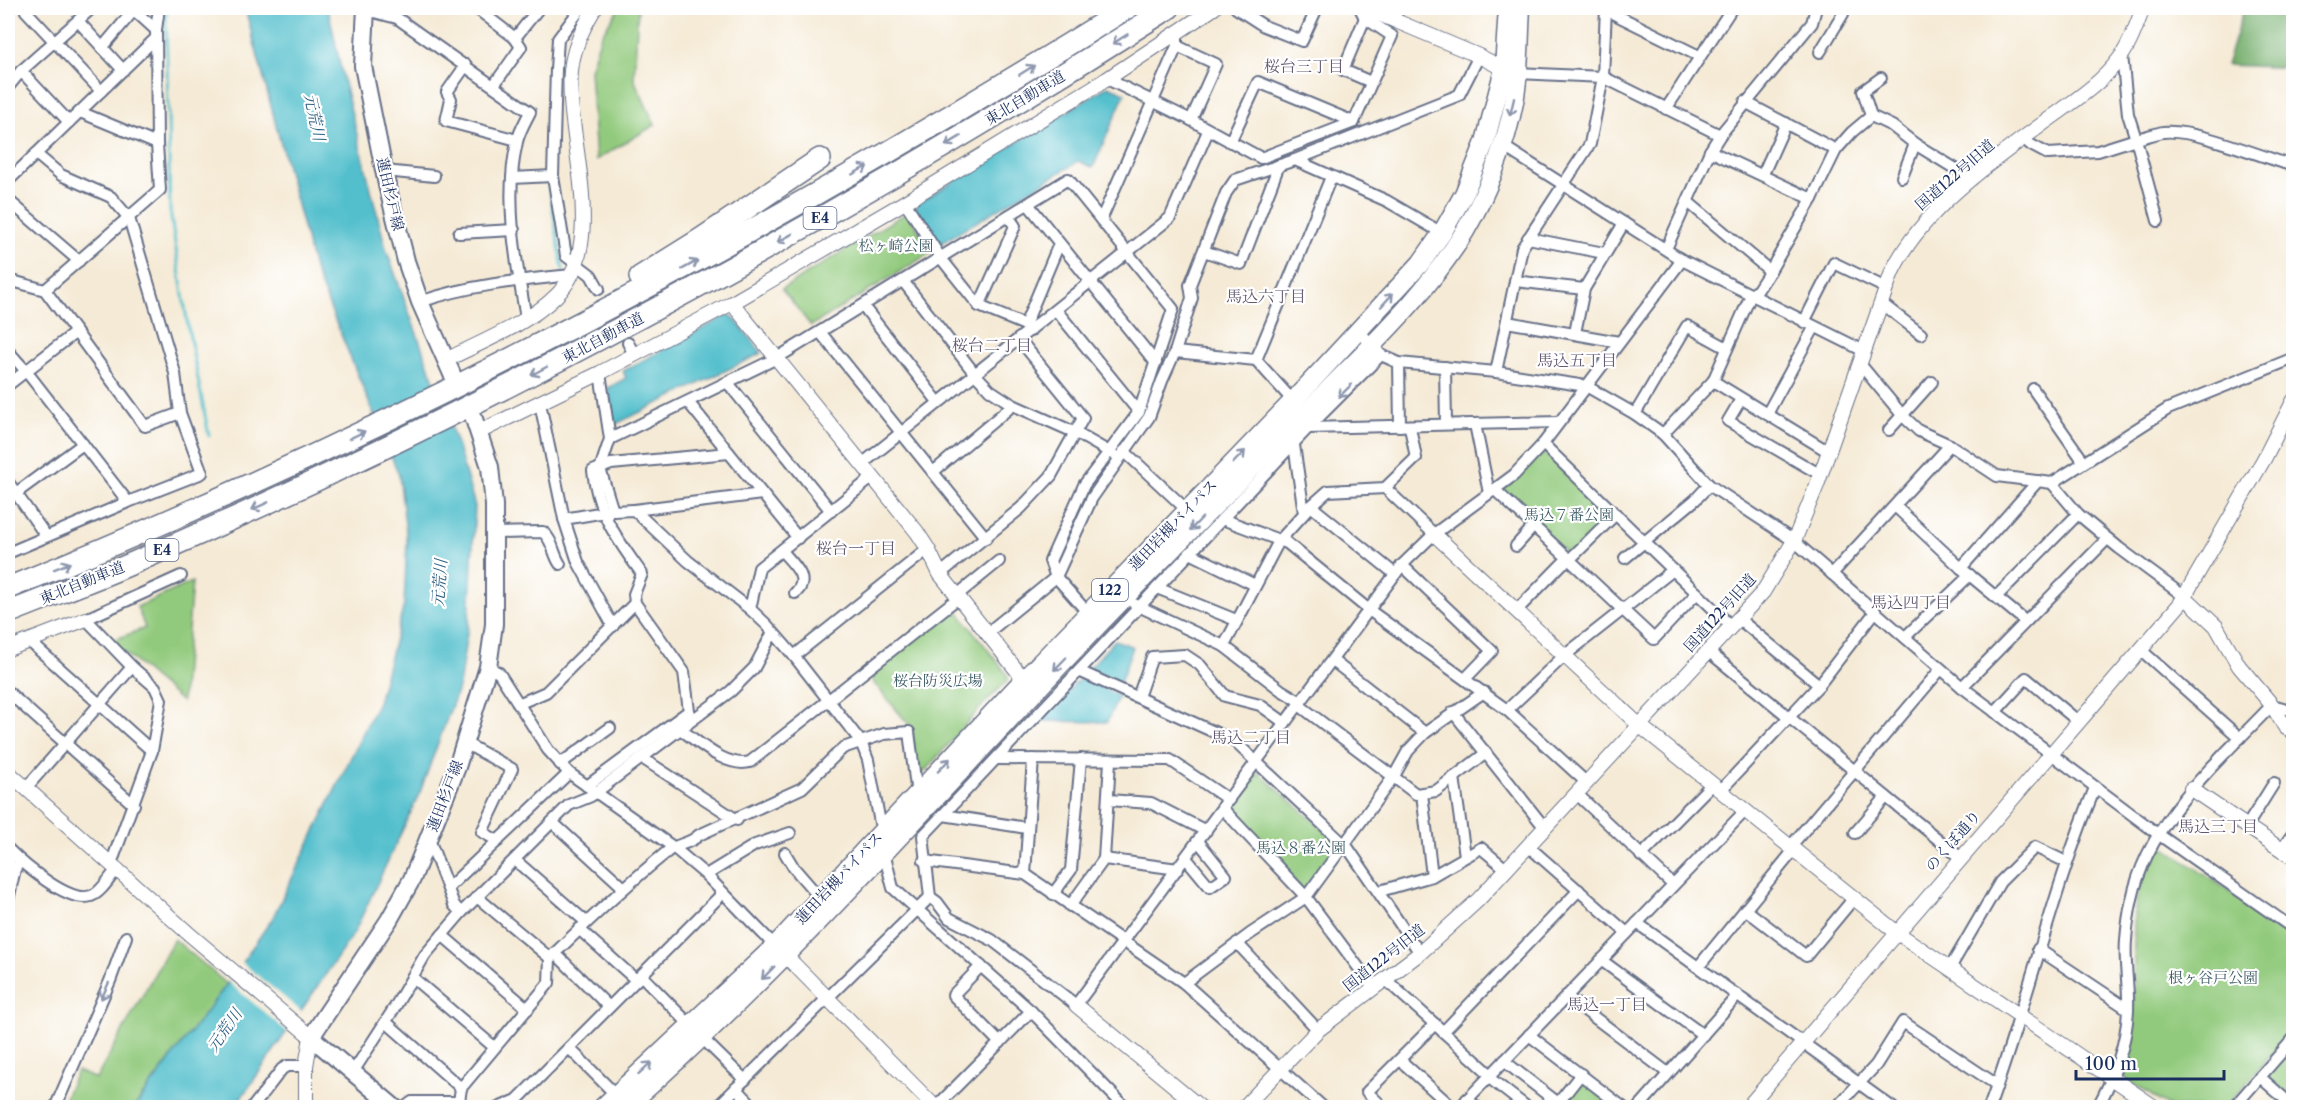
<svg xmlns="http://www.w3.org/2000/svg" width="2301" height="1115" viewBox="0 0 2301 1115" font-family="'Libre Caslon Text','Noto Serif JP',serif">
<style>
.green{fill:#92ca7d;stroke:#567c6e;stroke-width:1.5}
.forest{fill:#75ae6c;stroke:#486e65;stroke-width:1.5}
.water{fill:#53bfcc;stroke:#377795;stroke-width:1.5}
.pier{fill:#f5ead5}
.lines{fill:none;stroke-linecap:round;stroke-linejoin:round}
.stream{stroke:#53bfcc;stroke-width:3}
.minor-casing{stroke:#677088;stroke-width:14}
.tertiary-casing{stroke:#677088;stroke-width:16}
.secondary-casing{stroke:#677088;stroke-width:20}
.trunk-casing{stroke:#677088;stroke-width:21}
.motorway-casing{stroke:#677088;stroke-width:24}
.minor{stroke:#fff;stroke-width:10}
.tertiary{stroke:#fff;stroke-width:14}
.secondary{stroke:#fff;stroke-width:16}
.trunk{stroke:#fff;stroke-width:18}
.motorway{stroke:#fff;stroke-width:21}
.oneway{stroke:#8d97ae}
.labels{text-anchor:middle;stroke-width:4.5;stroke-linejoin:round;paint-order:stroke}
.shield{fill:#fff;stroke:#5f6d8e;stroke-width:1.5}
.shield-label{font-size:14px;font-weight:bold;fill:#1b2f5e}
.street-label{font-size:15px;fill:#1b2f5e;stroke:#fff}
.park-label{font-size:15px;fill:#3f5e67;stroke:#fff}
.neighbourhood-label{font-size:16px;fill:#645a71;stroke:#fff}
.water-label{font-size:16px;font-style:italic;fill:#2f6184;stroke:#fff}
</style>
<rect width="100%" height="100%" fill="#fff"/>
<filter id="ink" filterUnits="userSpaceOnUse"><feTurbulence type="fractalNoise" baseFrequency=".0167" numOctaves="2"/><feDisplacementMap in="SourceGraphic" scale="12" xChannelSelector="R" yChannelSelector="G"/><feConvolveMatrix kernelMatrix="1 2 1 2 8 2 1 2 1" color-interpolation-filters="sRGB"/></filter>
<filter id="wash" filterUnits="userSpaceOnUse"><feTurbulence type="fractalNoise" baseFrequency=".008" numOctaves="4" result="noise"/><feDisplacementMap in="SourceGraphic" scale="24" xChannelSelector="R" yChannelSelector="G"/><feGaussianBlur stdDeviation="1.35" result="paint"/><feColorMatrix in="noise" values="0 0 0 0 0 0 0 0 0 0 0 0 0 0 0 0 0 1.4 0 .05"/><feComposite in="paint" operator="in"/></filter>
<g filter="url(#wash)">
<rect width="100%" height="100%" fill="#f5ead5"/>
<g class="green">
<path d="M619,8H638L634,79L655,125L596,160L590,70L601,35Z"/>
<path d="M907,212L932,252L811,326L782,289Z"/>
<path d="M1544,452L1611,515L1569,556L1501,490Z"/>
<path d="M192,582L182,702L111,641L145,628L137,607Z"/>
<path d="M950,608H955L1007,674L1008,680L982,706L917,780L911,727L867,675Z"/>
<path d="M1259,773L1336,841L1337,847L1307,889L1303,891L1231,811V806L1254,774Z"/>
<path d="M2164,847L2293,934V1030L2226,1107H2169L2126,1079L2122,1070L2131,1037L2134,994V913L2139,888L2157,850Z"/>
<path d="M174,939L227,984L134,1107L60,1108L77,1071L96,1079Z"/>
<path d="M2293,1046V1101L2269,1081L2268,1075Z"/>
<path d="M1583,1081L1620,1108H1558L1580,1082Z"/>
</g>
<path class="forest" d="M2244,8H2293V68L2226,65Z"/>
<g class="water">
<path d="M245,8H328L344,83L386,249L457,444L475,506L469,620L459,686L419,795L354,933L247,1090L233,1107L134,1108L227,984L272,919L378,702L404,605L407,541L399,475L314,269Z"/>
<path d="M1108,86L1125,93L1093,168L1079,161L938,245L916,209L917,204Z"/>
<path d="M728,315L732,316L762,353L614,425L608,388L626,378L623,371Z"/>
<path d="M1115,640L1133,647L1120,683L1092,671L1091,666Z"/>
<path d="M1084,678L1119,696L1107,722L1039,721L1079,680Z"/>
</g>
<path class="pier" d="M239,960L303,1013L289,1033L226,980Z"/>
<g class="lines">
<g class="stream">
<path d="M168,8L166,15L170,211L188,327L209,436"/>
<path d="M554,36L573,8"/>
<path d="M548,180L563,270"/>
</g>
</g>
</g>
<g filter="url(#ink)">
<g class="lines">
<defs>
<g id="minor">
<path d="M28,8L26,11L101,91"/>
<path d="M476,8L515,38"/>
<path d="M581,8L558,39L556,69L553,176L566,256L591,275L599,289"/>
<path d="M1236,8L1264,26L1302,41L1317,8"/>
<path d="M366,10L397,18L530,112C525,122 519,132 517,142C504,197 516,263 526,318"/>
<path d="M1606,10L1699,56"/>
<path d="M1365,18L1343,70L1371,82"/>
<path d="M1393,20L1399,8"/>
<path d="M78,21L123,70"/>
<path d="M1177,46L1216,64L1191,120"/>
<path d="M102,48L134,10L156,30"/>
<path d="M1820,52L1843,14V8"/>
<path d="M2122,55L2128,114L2136,139C2145,137 2154,134 2163,132C2194,128 2261,157 2294,166"/>
<path d="M466,65L447,92L451,99L446,121L517,140"/>
<path d="M21,71L69,122"/>
<path d="M1515,73L1603,77L1720,135"/>
<path d="M1107,79L1191,120L1261,158L1354,122L1392,36L1365,18L1360,8"/>
<path d="M494,85L521,47L515,38L539,8"/>
<path d="M8,87L21,71L92,8"/>
<path d="M1745,102L1836,150"/>
<path d="M1666,109L1732,8"/>
<path d="M80,112L157,144"/>
<path d="M1871,116L1863,91L1881,78"/>
<path d="M2023,138L2031,145L2048,154L2098,151L2136,139L2158,221"/>
<path d="M1230,142L1258,82L1354,122"/>
<path d="M1501,148L1509,150L1682,260L1864,351"/>
<path d="M1710,151L1812,199"/>
<path d="M1295,160L1387,201L1442,233"/>
<path d="M385,171L434,176"/>
<path d="M1763,174L1786,123"/>
<path d="M1902,177L1915,144"/>
<path d="M512,178L553,176"/>
<path d="M8,181L156,38"/>
<path d="M8,200L79,261"/>
<path d="M905,202L940,257L979,306L1025,325L1030,331"/>
<path d="M1688,202L1770,271"/>
<path d="M1028,204L1156,363"/>
<path d="M1101,220L1177,46V32"/>
<path d="M459,233L514,230"/>
<path d="M1528,238L1604,253"/>
<path d="M1666,249L1710,151L1720,135L1812,23L1816,8"/>
<path d="M1204,251L1241,264L1279,165"/>
<path d="M903,281L975,374L990,390L1013,405L1076,433L1113,454"/>
<path d="M1515,281L1584,289"/>
<path d="M8,282H16L45,290L145,426L180,413"/>
<path d="M45,290L160,190L157,144L156,30L159,8"/>
<path d="M420,302C468,285 521,280 572,275"/>
<path d="M1881,303L1921,334"/>
<path d="M863,306L939,403"/>
<path d="M979,306L1015,226L1008,216"/>
<path d="M1056,310L1139,412"/>
<path d="M1507,322L1619,342"/>
<path d="M1804,322L1834,263L1886,288"/>
<path d="M1025,325L1059,244"/>
<path d="M1359,331L1381,355L1399,363L1496,372L1586,386L1635,414L1663,434L1709,485L1794,541L1962,687L2158,834L2294,929"/>
<path d="M820,332L986,538"/>
<path d="M1575,333L1584,289L1624,223"/>
<path d="M628,343L634,354"/>
<path d="M8,351L26,371L128,502"/>
<path d="M1175,352L1256,360L1293,401"/>
<path d="M1381,355L1308,428L923,836L930,897L937,902L949,918L992,940L1076,1005L1402,565L1434,534L1514,475L1543,444L1682,260"/>
<path d="M1256,360L1331,177"/>
<path d="M1399,363L1400,426"/>
<path d="M1860,364L1903,416L1919,431L1950,445L1997,476L2052,483L2168,409L2294,358"/>
<path d="M1445,367L1446,424"/>
<path d="M1496,372L1522,248L1590,144L1603,77L1606,8"/>
<path d="M600,373L610,439L600,469L613,511L634,510L688,561L750,609L767,625L794,656L861,742L868,760L882,833"/>
<path d="M1713,381L1829,452"/>
<path d="M728,383L831,511"/>
<path d="M8,385L76,332"/>
<path d="M2033,389L2084,462"/>
<path d="M1741,399L1728,421L1821,475"/>
<path d="M688,402L798,538"/>
<path d="M540,403L564,519L578,562L613,626"/>
<path d="M1635,414L1687,326L1727,348"/>
<path d="M1767,414L1814,328"/>
<path d="M1475,424L1489,493"/>
<path d="M1308,428L1559,422"/>
<path d="M1889,430L1932,382"/>
<path d="M1663,434L1713,381L1751,295L1757,291L1770,271L1812,199L1836,150L1852,132L1871,116L1892,126L1915,144L1972,179"/>
<path d="M610,439L777,358L1068,179L1173,309L1139,412L1084,485L1050,561L1056,577L1088,613"/>
<path d="M1543,444L1732,627"/>
<path d="M1294,445L1304,513"/>
<path d="M1124,451L1188,511"/>
<path d="M862,464L1170,218L1208,131"/>
<path d="M933,472L1013,405"/>
<path d="M8,482L46,536"/>
<path d="M2052,483L2078,514L2119,548L2185,597"/>
<path d="M1385,488L1434,534"/>
<path d="M1494,489L1654,639L1697,593"/>
<path d="M16,493L83,444"/>
<path d="M1311,506L1395,574"/>
<path d="M1895,506L1961,568L2025,621"/>
<path d="M634,510L762,494"/>
<path d="M564,519L611,511"/>
<path d="M1222,519L1287,543L1369,610L1507,710L1587,783"/>
<path d="M495,533L543,532C553,540 553,554 560,564"/>
<path d="M1516,546L1533,527"/>
<path d="M782,551C792,563 812,579 795,593"/>
<path d="M8,553L128,502L202,473L180,413L175,373L129,218L111,197L61,175L36,154"/>
<path d="M1190,553L1255,585"/>
<path d="M1625,558L1695,500L1709,485"/>
<path d="M1402,565L1492,651L1465,679"/>
<path d="M1961,568L2038,481"/>
<path d="M940,574L1021,508L1051,476L1083,418L1019,339"/>
<path d="M1832,574L1950,445"/>
<path d="M1157,588L1236,620"/>
<path d="M956,596L999,561"/>
<path d="M1996,597L2078,514"/>
<path d="M1134,604L1224,646L1281,690L1301,702"/>
<path d="M750,609L759,568L873,477"/>
<path d="M1516,611L1563,563L1568,561L1616,514"/>
<path d="M1739,619L1819,685"/>
<path d="M986,634L1056,577L1092,498L1149,417L1162,381L1175,352L1192,298L1190,285L1226,193L1235,180L1295,160L1459,95L1479,56"/>
<path d="M1905,637L1970,575"/>
<path d="M29,641L152,751"/>
<path d="M1224,646L1279,541L1311,506L1328,491L1385,488L1416,458L1410,427"/>
<path d="M2141,650L2240,738"/>
<path d="M1708,651L1961,858"/>
<path d="M794,656L928,549"/>
<path d="M1333,661L1425,733"/>
<path d="M488,667L499,673L548,750L569,773L673,847L706,875L775,946"/>
<path d="M1079,671L1234,741L1348,848L1420,953"/>
<path d="M1962,687L2107,539"/>
<path d="M8,692L134,805"/>
<path d="M1138,697L1152,657L1185,655L1200,665L1225,696L1260,705L1285,723"/>
<path d="M518,704L546,692L635,603"/>
<path d="M1299,705L1416,794L1436,791L1486,753"/>
<path d="M1507,710L1564,656L1673,570"/>
<path d="M1453,712L1545,828"/>
<path d="M1995,712L2026,678L2079,722"/>
<path d="M680,729C700,743 726,768 750,762L958,598"/>
<path d="M465,743L512,769L482,832L498,841"/>
<path d="M642,758L737,820"/>
<path d="M997,759L1170,760L1229,800"/>
<path d="M560,764L610,728"/>
<path d="M1454,777L1465,856"/>
<path d="M587,786L689,711L684,672L635,603L634,594L642,574C618,540 598,515 593,471L611,464L729,453"/>
<path d="M26,788L132,667"/>
<path d="M1720,791L1819,685L1875,612"/>
<path d="M1422,794L1432,876"/>
<path d="M1577,794L1673,885"/>
<path d="M1108,800L1151,803L1206,831"/>
<path d="M1222,808L1306,897L1373,987"/>
<path d="M943,815L1027,828"/>
<path d="M552,822L623,887"/>
<path d="M2247,826L2274,783"/>
<path d="M1855,833L1886,797"/>
<path d="M429,839L454,905L461,913"/>
<path d="M1528,846L1627,933"/>
<path d="M1790,847L1940,670"/>
<path d="M8,849C23,864 69,904 91,896C101,893 110,877 117,869"/>
<path d="M2281,850L2294,832"/>
<path d="M785,853L794,868L820,898"/>
<path d="M884,853L893,888L1031,1011L1126,1108"/>
<path d="M1641,856L1712,784"/>
<path d="M1186,858L1210,887L1226,876L1198,841"/>
<path d="M1104,859L1178,869"/>
<path d="M515,860L586,922"/>
<path d="M924,861L1025,874L1184,983L1324,1108"/>
<path d="M110,863L114,856L152,751L161,700L155,687L132,667L86,619L181,576"/>
<path d="M1025,874L1033,759"/>
<path d="M706,875L755,845L790,833"/>
<path d="M448,888L569,773"/>
<path d="M1380,891L1432,876L1481,848L1506,869"/>
<path d="M1053,894L1071,870L1081,759"/>
<path d="M477,897L550,958"/>
<path d="M8,900L15,869L20,861"/>
<path d="M1070,906L1104,859L1110,761"/>
<path d="M1745,909L1806,956L1854,898"/>
<path d="M1637,923L1893,1108"/>
<path d="M579,929L636,980"/>
<path d="M442,935L528,1009"/>
<path d="M1237,943L1318,1030"/>
<path d="M2038,949L2128,1009"/>
<path d="M555,953L609,1007"/>
<path d="M1601,960L1703,1035"/>
<path d="M981,966L953,995L1000,1043"/>
<path d="M1699,966L1794,850"/>
<path d="M1950,968L2000,882L2035,847L2066,862"/>
<path d="M641,975L691,1026"/>
<path d="M412,977L494,1047"/>
<path d="M1385,979L1491,1075"/>
<path d="M1184,983L1250,934L1306,897L1394,776L1408,751L1425,733L1484,692"/>
<path d="M1566,996L1668,1073"/>
<path d="M386,1022L461,1088"/>
<path d="M1443,1032L1579,890"/>
<path d="M1529,1035L1624,1108"/>
<path d="M702,1038L745,1080"/>
<path d="M569,1048L616,1095"/>
<path d="M1400,1060L1453,1108"/>
<path d="M1504,1061L1558,1103"/>
<path d="M353,1072L395,1007L425,955L461,913L569,805L591,796L731,691L754,668L773,632"/>
<path d="M1488,1077L1528,1108"/>
<path d="M2260,1077L2294,1107"/>
<path d="M736,1088L755,1108"/>
<path d="M1467,1099L1478,1108"/>
<path d="M936,1107L1031,1011"/>
<path d="M1555,1107L1581,1074"/>
<path d="M55,1108L110,981L126,937"/>
<path d="M252,1108L282,1069L287,1066H306"/>
<path d="M404,1108L412,1102H459L461,1088L549,983L550,958L555,953C591,918 627,884 667,852C677,843 689,845 699,835L802,788L843,748L884,734L909,732L917,795"/>
<path d="M498,1108L517,1100L723,893"/>
<path d="M716,1108L930,897"/>
<path d="M1384,1108L1367,1092L1435,1024"/>
<path d="M1459,1108L1745,811"/>
<path d="M1638,1108L1738,995"/>
<path d="M1836,1108L1876,1065L1903,1022L1997,1085"/>
<path d="M1989,1108C2028,1002 2052,892 2095,788"/>
<path d="M2097,1108C2114,1077 2127,1045 2128,1008C2129,986 2124,963 2126,940C2127,927 2129,912 2132,899C2149,819 2218,762 2272,705L2294,711"/>
<path d="M2233,1108L2294,1038"/>
</g>
<g id="tertiary">
<path d="M1365,8L1479,56L1504,69"/>
<path d="M732,303L917,532L928,549L940,574L1030,687"/>
<path d="M446,360C481,342 528,324 556,296C610,244 565,137 571,71C573,48 583,27 595,8"/>
<path d="M479,432L600,373L732,303L905,202L1107,79L1214,8"/>
<path d="M1434,534L1639,725L1896,932L2156,1108"/>
<path d="M2185,597L2216,626L2239,666L2272,705L2285,727L2294,733"/>
<path d="M8,649L86,619"/>
<path d="M8,772L188,933L311,1037L306,1066V1108"/>
<path d="M2191,789L2294,858"/>
<path d="M779,949L936,1108"/>
<path d="M1076,1005L1201,1108"/>
<path d="M1243,1108L1318,1030L1420,953L1478,900L1763,592L1794,541L1817,485L1892,272C1921,210 1993,160 2048,120C2074,101 2101,84 2120,58C2131,43 2137,24 2143,8"/>
<path d="M1747,1108L2180,604L2264,459L2294,400"/>
</g>
<g id="secondary">
<path d="M366,8L363,66L387,185L406,261L420,302L452,374"/>
<path d="M395,1108L311,1037L389,920L412,879L457,767L488,667L494,624V505L490,467L474,419"/>
</g>
<g id="trunk">
<path d="M602,1108L775,946L1016,688L1293,401L1421,263L1442,233L1464,194L1485,142L1504,69L1508,8"/>
<path d="M625,1108C807,947 965,761 1134,588C1199,522 1263,456 1328,390C1377,340 1429,291 1465,231C1487,194 1506,144 1514,102C1520,71 1519,39 1521,8"/>
</g>
<g id="motorway">
<path d="M640,277L701,239L820,159"/>
<path d="M8,588C399,431 770,231 1127,8"/>
<path d="M8,613C52,595 98,579 142,559C499,404 841,216 1169,8"/>
</g>
</defs>
<use href="#minor" class="minor-casing"/>
<use href="#tertiary" class="tertiary-casing"/>
<use href="#secondary" class="secondary-casing"/>
<use href="#trunk" class="trunk-casing"/>
<use href="#motorway" class="motorway-casing"/>
<use href="#minor" class="minor"/>
<use href="#tertiary" class="tertiary"/>
<use href="#secondary" class="secondary"/>
<use href="#trunk" class="trunk"/>
<use href="#motorway" class="motorway"/>
</g>
<defs><path id="oneway-shaft" d="M-6 0H5M1.5-3L5.5 0L1.5 3" fill="none" stroke-width="1.6" stroke-linecap="round" stroke-linejoin="round" transform="scale(1.5)"/></defs>
<g class="oneway">
<use href="#oneway-shaft" transform="translate(1120 39) rotate(148)"/>
<use href="#oneway-shaft" transform="translate(1027 70) rotate(-32)"/>
<use href="#oneway-shaft" transform="translate(1512 107) rotate(103)"/>
<use href="#oneway-shaft" transform="translate(953 141) rotate(149)"/>
<use href="#oneway-shaft" transform="translate(860 170) rotate(-30)"/>
<use href="#oneway-shaft" transform="translate(785 238) rotate(151)"/>
<use href="#oneway-shaft" transform="translate(690 265) rotate(-29)"/>
<use href="#oneway-shaft" transform="translate(1387 300) rotate(-48)"/>
<use href="#oneway-shaft" transform="translate(539 371) rotate(152)"/>
<use href="#oneway-shaft" transform="translate(1345 391) rotate(135)"/>
<use href="#oneway-shaft" transform="translate(357 435) rotate(-26)"/>
<use href="#oneway-shaft" transform="translate(1239 457) rotate(-46)"/>
<use href="#oneway-shaft" transform="translate(260 506) rotate(156)"/>
<use href="#oneway-shaft" transform="translate(1196 524) rotate(134)"/>
<use href="#oneway-shaft" transform="translate(62 566) rotate(-22)"/>
<use href="#oneway-shaft" transform="translate(1060 664) rotate(134)"/>
<use href="#oneway-shaft" transform="translate(944 765) rotate(-47)"/>
<use href="#oneway-shaft" transform="translate(768 973) rotate(135)"/>
<use href="#oneway-shaft" transform="translate(105 991) rotate(115)"/>
<use href="#oneway-shaft" transform="translate(645 1068) rotate(-43)"/>
</g>
</g>
<g class="labels">
<g class="shield">
<rect x="803.5" y="207" width="33" height="22" rx="4.5"/>
<rect x="145.5" y="539" width="33" height="22" rx="4.5"/>
<rect x="1092" y="579" width="36" height="22" rx="4.5"/>
</g>
<g class="shield-label">
<text x="820" y="223">E4</text>
<text x="162" y="555">E4</text>
<text x="1110" y="595">122</text>
</g>
<g class="street-label">
<text transform="translate(1025 98) rotate(-31)" y="5">東北自動車道</text>
<text transform="translate(1955 175) rotate(-41)" y="5">国道122号旧道</text>
<text transform="translate(390 194) rotate(77)" y="5">蓮田杉戸線</text>
<text transform="translate(603 338) rotate(-28)" y="5">東北自動車道</text>
<text transform="translate(1173 525) rotate(-46)" y="5">蓮田岩槻バイパス</text>
<text transform="translate(82 583) rotate(-22)" y="5">東北自動車道</text>
<text transform="translate(1720 613) rotate(-48)" y="5">国道122号旧道</text>
<text transform="translate(445 796) rotate(-69)" y="5">蓮田杉戸線</text>
<text transform="translate(1953 841) rotate(-49)" y="5">のくぼ通り</text>
<text transform="translate(839 878) rotate(-47)" y="5">蓮田岩槻バイパス</text>
<text transform="translate(1384 958) rotate(-38)" y="5">国道122号旧道</text>
</g>
<g class="park-label">
<text x="896" y="251">松ヶ崎公園</text>
<text x="1569" y="520">馬込７番公園</text>
<text x="938" y="686">桜台防災広場</text>
<text x="1301" y="853">馬込８番公園</text>
<text x="2213" y="983">根ヶ谷戸公園</text>
</g>
<g class="neighbourhood-label">
<text x="1304" y="72">桜台三丁目</text>
<text x="1266" y="302">馬込六丁目</text>
<text x="992" y="351">桜台二丁目</text>
<text x="1577" y="366">馬込五丁目</text>
<text x="856" y="554">桜台一丁目</text>
<text x="1911" y="608">馬込四丁目</text>
<text x="1251" y="743">馬込二丁目</text>
<text x="2218" y="832">馬込三丁目</text>
<text x="1607" y="1010">馬込一丁目</text>
</g>
<g class="water-label">
<text transform="translate(315 117) rotate(78)" y="6">元荒川</text>
<text transform="translate(439 583) rotate(-86)" y="6">元荒川</text>
<text transform="translate(224 1030) rotate(-55)" y="6">元荒川</text>
</g>
</g>
<rect width="2301" height="1115" fill="none" stroke="#fff" stroke-width="30"/>
<path d="M2076 1070v9h148v-9" fill="none" stroke="#1b2f5e" stroke-width="3"/>
<text x="2085" y="1070" font-size="18" fill="#1b2f5e" stroke="#ffffff" stroke-width="4.5" paint-order="stroke">100 m</text>
</svg>
